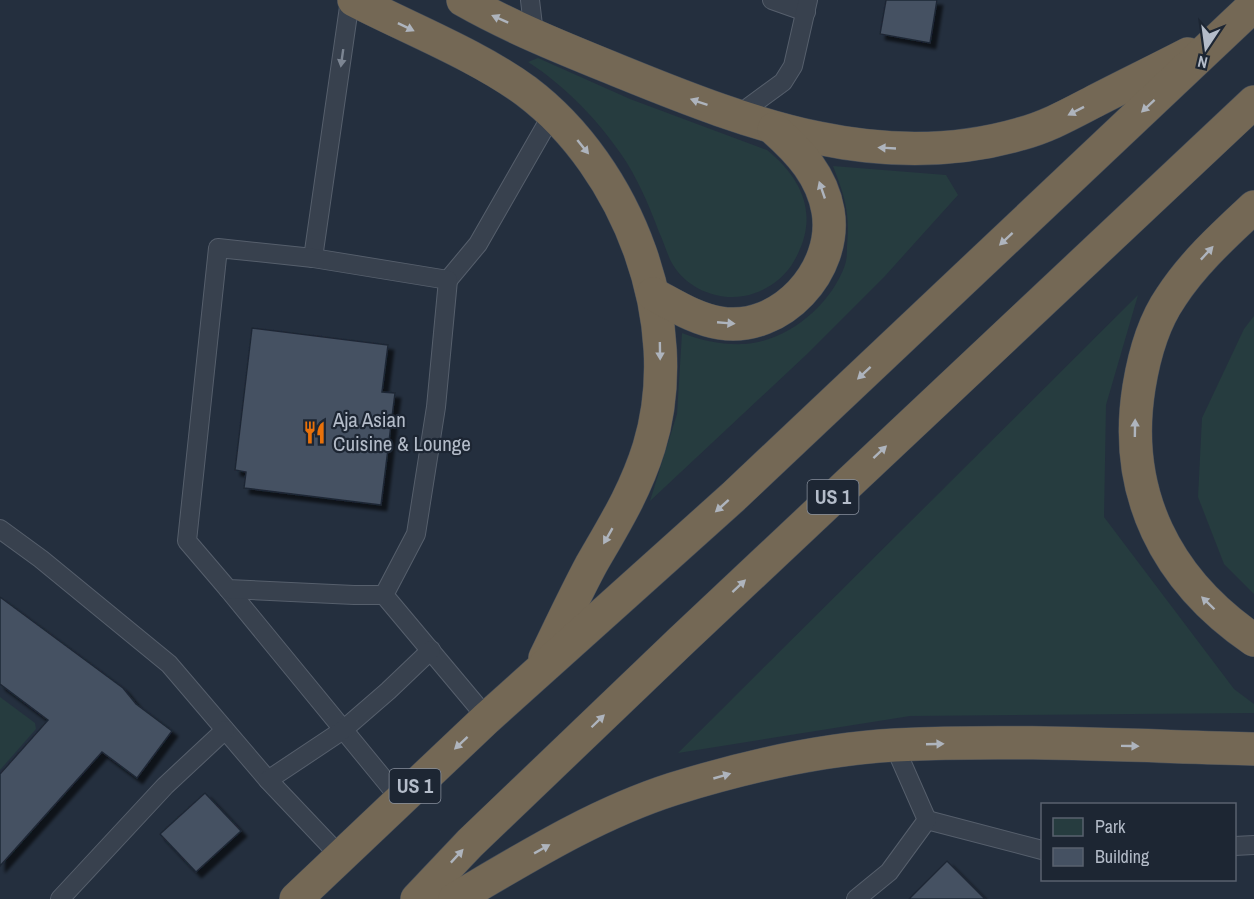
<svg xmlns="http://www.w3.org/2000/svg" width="1254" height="899" viewBox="0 0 1254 899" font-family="'Archivo Narrow',sans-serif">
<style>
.green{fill:#263c3f}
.building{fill:#455162;stroke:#1f2835;stroke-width:1.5;filter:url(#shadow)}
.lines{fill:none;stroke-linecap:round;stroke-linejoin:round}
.lane-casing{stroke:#565f6c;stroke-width:20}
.highway-casing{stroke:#434c59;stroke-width:34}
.lane{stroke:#38414e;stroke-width:18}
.highway{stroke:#746855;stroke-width:33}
.oneway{fill:#aeb4bd}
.oneway2{fill:#7c8592}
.labels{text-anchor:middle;stroke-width:4.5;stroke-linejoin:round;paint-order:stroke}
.shield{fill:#1d2633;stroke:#878f9c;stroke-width:1.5}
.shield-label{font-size:20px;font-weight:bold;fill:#b4bcc9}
.poi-label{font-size:21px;fill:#b4bcc9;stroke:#1d2633;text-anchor:start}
</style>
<defs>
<filter id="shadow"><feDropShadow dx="5.5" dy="5.5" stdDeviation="1.5" flood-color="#0009"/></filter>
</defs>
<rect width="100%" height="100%" fill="#242f3e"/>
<g class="green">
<path d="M538,58L630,99L767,150C803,179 820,217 794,261C784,279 765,292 744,296C717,301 687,288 673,265C667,255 664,242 659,232C649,205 637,177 621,154C597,119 564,85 528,62Z"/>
<path d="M833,166L946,175L958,195L885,276L806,355L650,501L677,414L682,333C702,341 723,345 745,344C788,341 831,305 845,265C847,259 847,252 847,246C850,213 845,197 833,166Z"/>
<path d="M1138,295L1106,405L1104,517L1234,689L1254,704V713L910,716L678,753Z"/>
<path d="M1254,316V594L1224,564L1198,497L1202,418L1244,329Z"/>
<path d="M0,697L35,723L36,729L0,770Z"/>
</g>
<g class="building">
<path d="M886,0H937L930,43L880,34Z"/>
<path d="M252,328L388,345L382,392L395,393L381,505L244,488L246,472L235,470Z"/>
<path d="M0,597L123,688L136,704L172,731L137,778L102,752L0,866V774L48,720L0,684Z"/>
<path d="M205,793L241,831L196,872L160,834Z"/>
<path d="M947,861L985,899H909Z"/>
</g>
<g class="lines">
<defs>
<g id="lane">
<path d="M530,0L534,34"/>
<path d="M772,0L806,12"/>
<path d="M738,115L783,82L793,66L808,0"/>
<path d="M313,258L350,0"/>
<path d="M448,280L478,244L553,113"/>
<path d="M0,529L41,559L169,664L268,780"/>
<path d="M228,589L401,800"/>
<path d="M384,595L416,534L436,407L448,280L313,258L218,248L187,541L228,589L354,595H384L487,718"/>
<path d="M927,820L1042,850"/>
<path d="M1234,846L1254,845"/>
<path d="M341,857L268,780L343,730L388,691L431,650"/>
<path d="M60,899L165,786L225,730"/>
<path d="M856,899L889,872L927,820L894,745"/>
</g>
<g id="highway">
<path d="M354,0C408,28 477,55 526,91C628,168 687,323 649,447C635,492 614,525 591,565C575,595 560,627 545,658"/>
<path d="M463,0C514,29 570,51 624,73C752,125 881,174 1020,134C1047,127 1070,114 1095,101C1126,85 1157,70 1188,54"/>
<path d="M1254,207C1224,235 1193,263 1171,297C1153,323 1144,356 1139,387C1122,493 1166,580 1254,640"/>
<path d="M653,294C674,305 695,319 720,323C781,333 838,270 828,211C822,176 800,152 774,129"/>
<path d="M296,899L487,718L733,497L1254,5"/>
<path d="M417,899L470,843L681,641L1254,102"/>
<path d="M455,899C525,858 595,814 673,789C744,767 821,749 895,745C1015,739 1135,746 1254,749"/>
</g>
</defs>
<use href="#lane" class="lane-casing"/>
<use href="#highway" class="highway-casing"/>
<use href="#lane" class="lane"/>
<use href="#highway" class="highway"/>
</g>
<defs><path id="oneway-solid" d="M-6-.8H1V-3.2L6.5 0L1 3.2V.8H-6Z" transform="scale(1.5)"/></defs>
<g class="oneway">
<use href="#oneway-solid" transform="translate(500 19) rotate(-156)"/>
<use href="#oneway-solid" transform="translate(406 27) rotate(26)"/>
<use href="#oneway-solid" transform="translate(699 102) rotate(-161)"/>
<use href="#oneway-solid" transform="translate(1148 106) rotate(137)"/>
<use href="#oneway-solid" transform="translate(1076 111) rotate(153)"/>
<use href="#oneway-solid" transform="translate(583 147) rotate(51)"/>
<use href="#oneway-solid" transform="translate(887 148) rotate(-177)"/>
<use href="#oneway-solid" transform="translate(822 190) rotate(-109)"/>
<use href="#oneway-solid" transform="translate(1006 239) rotate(137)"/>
<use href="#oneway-solid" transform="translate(1207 253) rotate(-47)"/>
<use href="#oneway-solid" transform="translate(726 323) rotate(5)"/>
<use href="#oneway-solid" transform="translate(660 351) rotate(89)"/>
<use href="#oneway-solid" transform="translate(864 373) rotate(137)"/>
<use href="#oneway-solid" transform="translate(1135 428) rotate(-89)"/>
<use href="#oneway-solid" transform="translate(880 452) rotate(-43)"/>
<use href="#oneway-solid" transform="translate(722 506) rotate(138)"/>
<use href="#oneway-solid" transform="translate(608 536) rotate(120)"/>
<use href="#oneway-solid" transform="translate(739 586) rotate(-43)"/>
<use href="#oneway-solid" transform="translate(1208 603) rotate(-136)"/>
<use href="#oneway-solid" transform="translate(598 721) rotate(-44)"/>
<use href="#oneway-solid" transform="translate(461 743) rotate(137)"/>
<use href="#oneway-solid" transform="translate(935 744) rotate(-2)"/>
<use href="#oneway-solid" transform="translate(1130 746) rotate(1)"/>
<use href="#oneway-solid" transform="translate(722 776) rotate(-16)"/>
<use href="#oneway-solid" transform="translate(542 849) rotate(-29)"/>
<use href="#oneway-solid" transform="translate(457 856) rotate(-47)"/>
</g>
<use class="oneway2" href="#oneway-solid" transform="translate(342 58) rotate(98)"/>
<defs>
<symbol id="restaurant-bare" viewBox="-9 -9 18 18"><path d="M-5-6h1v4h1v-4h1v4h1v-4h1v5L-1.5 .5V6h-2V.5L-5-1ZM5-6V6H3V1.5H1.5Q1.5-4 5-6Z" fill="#e8710a" stroke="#1d2633" stroke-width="2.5" paint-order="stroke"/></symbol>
</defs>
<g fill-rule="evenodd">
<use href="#restaurant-bare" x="298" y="416" width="33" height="33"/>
</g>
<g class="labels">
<g class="shield">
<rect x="807.5" y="480" width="51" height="34" rx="4.5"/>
<rect x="389.5" y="769" width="51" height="34" rx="4.5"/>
</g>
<g class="shield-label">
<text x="833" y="504">US 1</text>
<text x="415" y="793">US 1</text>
</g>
<g class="poi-label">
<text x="333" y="427">Aja Asian<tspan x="333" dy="24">Cuisine &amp; Lounge</tspan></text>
</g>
</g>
<rect x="1041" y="803" width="195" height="78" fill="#1d2633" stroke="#59626f" stroke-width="1.5"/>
<rect x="1053" y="818" width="30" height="18" fill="#263c3f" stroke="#59626f" stroke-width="1.5"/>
<text x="1095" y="833" font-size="18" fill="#b4bcc9">Park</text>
<rect x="1053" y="848" width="30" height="18" fill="#455162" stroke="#59626f" stroke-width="1.5"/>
<text x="1095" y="863" font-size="18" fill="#b4bcc9">Building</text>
<g transform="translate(1206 48) rotate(193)" stroke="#1d2633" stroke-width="4.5" paint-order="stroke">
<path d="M0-4.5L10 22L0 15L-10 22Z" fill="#b4bcc9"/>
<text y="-9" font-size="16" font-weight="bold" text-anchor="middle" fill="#b4bcc9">N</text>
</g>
</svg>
